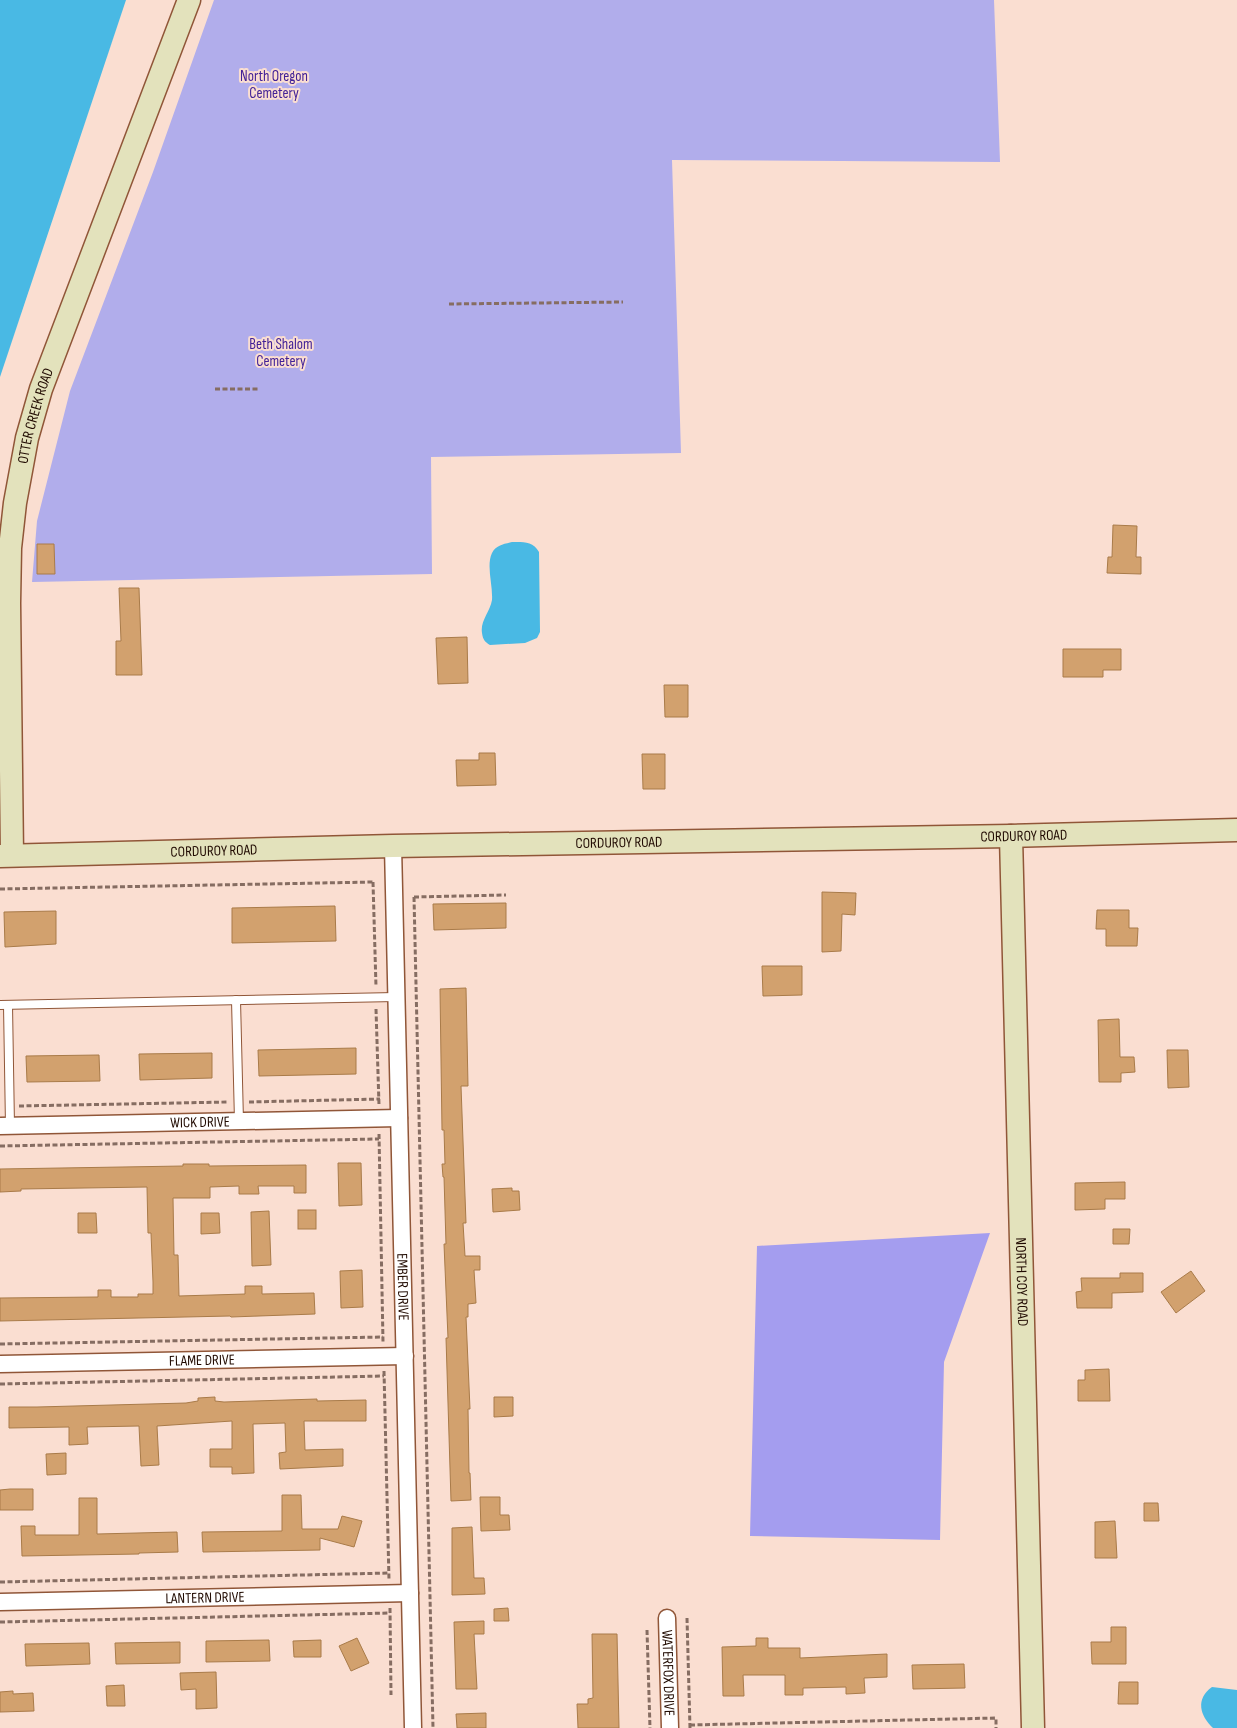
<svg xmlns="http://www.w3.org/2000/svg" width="1237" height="1728" viewBox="0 0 1237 1728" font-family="'Sofia Sans Condensed',sans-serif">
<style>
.green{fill:#b1adeb}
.forest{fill:#a49def}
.water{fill:#49b9e4}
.building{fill:#d2a16e;stroke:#a97b49}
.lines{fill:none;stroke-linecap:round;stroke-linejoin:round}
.lane-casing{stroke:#905638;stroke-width:10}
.street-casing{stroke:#905638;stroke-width:19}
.secondary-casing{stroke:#905638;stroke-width:25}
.path{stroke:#866d62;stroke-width:3;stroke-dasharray:5 2.5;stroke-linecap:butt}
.lane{stroke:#fff;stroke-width:8}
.street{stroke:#fff;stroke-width:16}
.secondary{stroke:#e3e2bc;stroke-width:22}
.labels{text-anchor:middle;stroke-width:4;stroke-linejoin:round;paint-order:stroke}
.park-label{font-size:15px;fill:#422197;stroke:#faded1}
.street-label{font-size:15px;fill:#210b02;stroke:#faded1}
</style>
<rect width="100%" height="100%" fill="#faded1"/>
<path class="green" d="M214,0H994L1000,162L672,160L681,453L431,457L432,574L32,582L37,521L70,391L153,172Z"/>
<path class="forest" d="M990,1233L944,1362L940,1540L750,1536L757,1246Z"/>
<g class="water">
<path d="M0,0H126L0,377Z"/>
<path d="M512,542C523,542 533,541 539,552L540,632L537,638L525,643L490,645C485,642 483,640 482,633C480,621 490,612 492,600C493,585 486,566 492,553C496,545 504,544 512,542Z"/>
<path d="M1212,1687L1237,1690V1728H1213C1200,1716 1195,1699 1212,1687Z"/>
</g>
<g class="building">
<path d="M1113,525L1137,526L1136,557H1141V574L1107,573L1108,557H1112Z"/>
<path d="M37,544H54L55,574H37Z"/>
<path d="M119,588H139L142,675H116V641H121Z"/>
<path d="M467,637L468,683L438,684L436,638Z"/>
<path d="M1063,649H1121V670H1103V677H1063Z"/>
<path d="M664,685H688V717H665Z"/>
<path d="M479,753H495L496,785L457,786L456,760H479Z"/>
<path d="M642,754H665V789H643Z"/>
<path d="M822,892L856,893L855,915L842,914L841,951L822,952Z"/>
<path d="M506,903V928L434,930L433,904Z"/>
<path d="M335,906L336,941L232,943V908Z"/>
<path d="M1097,910H1129V928H1138L1137,946H1106V929H1096Z"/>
<path d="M56,911V944L5,947L4,912Z"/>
<path d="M762,966H802V995L763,996Z"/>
<path d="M466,988L468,1086H461L466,1223H463L465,1256H480V1270H474L476,1303L468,1304V1317H466L470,1409H468L469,1473H470L471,1500L451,1501L446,1338H448L444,1244H446L444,1177H443L442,1164H445L444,1130H442L440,989Z"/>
<path d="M1119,1019L1120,1057H1134L1135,1072L1121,1073V1082H1099L1098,1020Z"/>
<path d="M356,1048V1074L259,1076L258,1050Z"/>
<path d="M1167,1050H1188L1189,1087L1168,1088Z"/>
<path d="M212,1053V1078L140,1080L139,1054Z"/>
<path d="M99,1055L100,1081L27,1082L26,1056Z"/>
<path d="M338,1163H361L362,1205L339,1206Z"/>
<path d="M183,1164H209V1166L306,1165V1193H294V1186H258L259,1194H239V1186L210,1187V1198H173L174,1255H178L179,1296L245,1294V1286H262V1294L314,1293L315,1314L231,1317L230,1316L185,1317L0,1321V1298L98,1297V1290H111V1297H138V1294H153V1282L151,1233H148L147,1187L21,1189V1191L0,1192V1169L183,1166Z"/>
<path d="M1125,1182V1199H1105V1209L1075,1210V1183Z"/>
<path d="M512,1188V1191H519L520,1210L493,1212L492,1189Z"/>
<rect x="298" y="1210" width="18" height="19"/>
<path d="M269,1211L271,1265L252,1266L251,1212Z"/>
<path d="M78,1213H96L97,1233H78Z"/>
<path d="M201,1213H219L220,1233L201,1234Z"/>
<path d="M1113,1229H1130L1129,1244H1113Z"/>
<path d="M362,1270L363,1307L341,1308L340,1271Z"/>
<path d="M1191,1271L1205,1291L1176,1313L1161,1292Z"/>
<path d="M1120,1273H1143V1292L1112,1293V1308H1077L1076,1292L1082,1291L1081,1278H1120Z"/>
<path d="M1109,1369L1110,1401H1078V1380H1085V1370Z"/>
<path d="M215,1397V1401L224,1402L317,1399V1401L366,1400V1421H304L305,1450L343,1449V1466L280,1469L279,1453L286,1452L285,1423L253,1424L254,1473L232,1474V1467H210V1449H232V1421L157,1426L159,1465L141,1466L139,1426L87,1427L88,1444L69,1445V1427L9,1428V1407H37L186,1403L198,1401V1398Z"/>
<path d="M494,1397H513V1416L494,1417Z"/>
<path d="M66,1453V1474L47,1475L46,1454Z"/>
<path d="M10,1489H33V1510H0V1490Z"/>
<path d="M282,1495H301L302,1529H338L342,1516L362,1521L354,1547L320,1538V1550L203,1552L202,1532L282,1531Z"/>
<path d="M480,1497H500V1515H509L510,1530L481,1531Z"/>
<path d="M79,1498H97V1534L177,1532L178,1552L139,1553V1554L22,1556L21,1526H35V1535H79Z"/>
<path d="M1144,1503H1158L1159,1521H1144Z"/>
<path d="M1115,1521L1117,1558H1095V1522Z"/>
<path d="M472,1527L474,1578H484L485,1594L452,1595V1528Z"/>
<path d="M508,1608L509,1621H494V1609Z"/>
<path d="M484,1621V1634H474L477,1689H456L454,1622Z"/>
<path d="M1111,1627H1126V1664H1092L1091,1642H1111Z"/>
<path d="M592,1634H617L619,1728H578L577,1704H588V1699L593,1698Z"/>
<path d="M357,1638L369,1663L351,1671L339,1646Z"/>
<path d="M756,1638H768V1648H800V1658L887,1654V1677L864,1678L865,1693L846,1694V1687L803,1688V1695H785V1675H743L744,1696H723L722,1647L756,1646Z"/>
<path d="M269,1640L270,1661L206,1662V1641Z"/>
<path d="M321,1640V1657H294L293,1641Z"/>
<path d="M180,1642V1663L116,1664L115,1643Z"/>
<path d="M89,1643L90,1664L26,1666L25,1644Z"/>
<path d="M964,1664L965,1688L913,1689L912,1665Z"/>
<path d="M216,1672L217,1708L196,1709V1689L181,1690L180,1673Z"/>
<path d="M1119,1682H1138V1704H1118Z"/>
<path d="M124,1685L125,1706H107L106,1686Z"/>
<path d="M13,1691V1694L33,1693L34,1711L0,1712V1692Z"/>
<path d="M486,1713V1728H457L456,1714Z"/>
</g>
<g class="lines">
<defs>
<g id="lane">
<path d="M236,1000L239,1121"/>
<path d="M0,1005L396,997"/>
<path d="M8,1005L10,1126"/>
</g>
<g id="street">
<path id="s1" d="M393,846L413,1728"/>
<path id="s2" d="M0,1126L399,1118"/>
<path id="s3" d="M0,1364L405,1356"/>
<path id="s4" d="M0,1602L410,1593"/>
<path id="s5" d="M667,1618L670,1728"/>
</g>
<g id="secondary">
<path id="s6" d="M1011,836L1033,1728"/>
<path id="s7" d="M12,855L9,603L10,548L15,503L27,438L41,389L189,0"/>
<path id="s8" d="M0,856L393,846L1011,836L1237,830"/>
</g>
</defs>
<use href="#lane" class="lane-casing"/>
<use href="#street" class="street-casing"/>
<use href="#secondary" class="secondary-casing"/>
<g class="path">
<path d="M449,304L623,302"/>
<path d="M215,389H260"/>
<path d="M373,882L376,987"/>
<path d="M0,889L374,882"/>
<path d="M414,897L433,1728"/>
<path d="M414,897L506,895"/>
<path d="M376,1009L379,1105"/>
<path d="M249,1102L380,1099"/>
<path d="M19,1106L228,1102"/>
<path d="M379,1134L383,1342"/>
<path d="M0,1146L379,1139"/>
<path d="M0,1344L383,1337"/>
<path d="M384,1371L389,1580"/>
<path d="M0,1384L384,1376"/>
<path d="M0,1582L389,1573"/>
<path d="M390,1608L391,1695"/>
<path d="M687,1618L690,1728"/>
<path d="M0,1622L390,1613"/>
<path d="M647,1630L650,1728"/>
<path d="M690,1725L996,1718V1728"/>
</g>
<use href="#lane" class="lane"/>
<use href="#street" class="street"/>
<use href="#secondary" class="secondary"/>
</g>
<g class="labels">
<g class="park-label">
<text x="274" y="81">North Oregon<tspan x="274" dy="17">Cemetery</tspan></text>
<text x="281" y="349">Beth Shalom<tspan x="281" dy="17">Cemetery</tspan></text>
</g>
<g class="street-label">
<text dy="5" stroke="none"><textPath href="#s7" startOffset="442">OTTER CREEK ROAD</textPath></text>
<text dy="5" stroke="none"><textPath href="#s8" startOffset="1024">CORDUROY ROAD</textPath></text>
<text dy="5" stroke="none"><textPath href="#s8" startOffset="619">CORDUROY ROAD</textPath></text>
<text dy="5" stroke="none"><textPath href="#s8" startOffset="214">CORDUROY ROAD</textPath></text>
<text dy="5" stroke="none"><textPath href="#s2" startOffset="200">WICK DRIVE</textPath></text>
<text dy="5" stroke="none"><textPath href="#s6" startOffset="446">NORTH COY ROAD</textPath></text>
<text dy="5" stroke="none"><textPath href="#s1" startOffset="441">EMBER DRIVE</textPath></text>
<text dy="5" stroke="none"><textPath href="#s3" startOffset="202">FLAME DRIVE</textPath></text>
<text dy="5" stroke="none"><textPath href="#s4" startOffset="205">LANTERN DRIVE</textPath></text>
<text dy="5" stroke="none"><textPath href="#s5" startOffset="55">WATERFOX DRIVE</textPath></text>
</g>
</g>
</svg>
